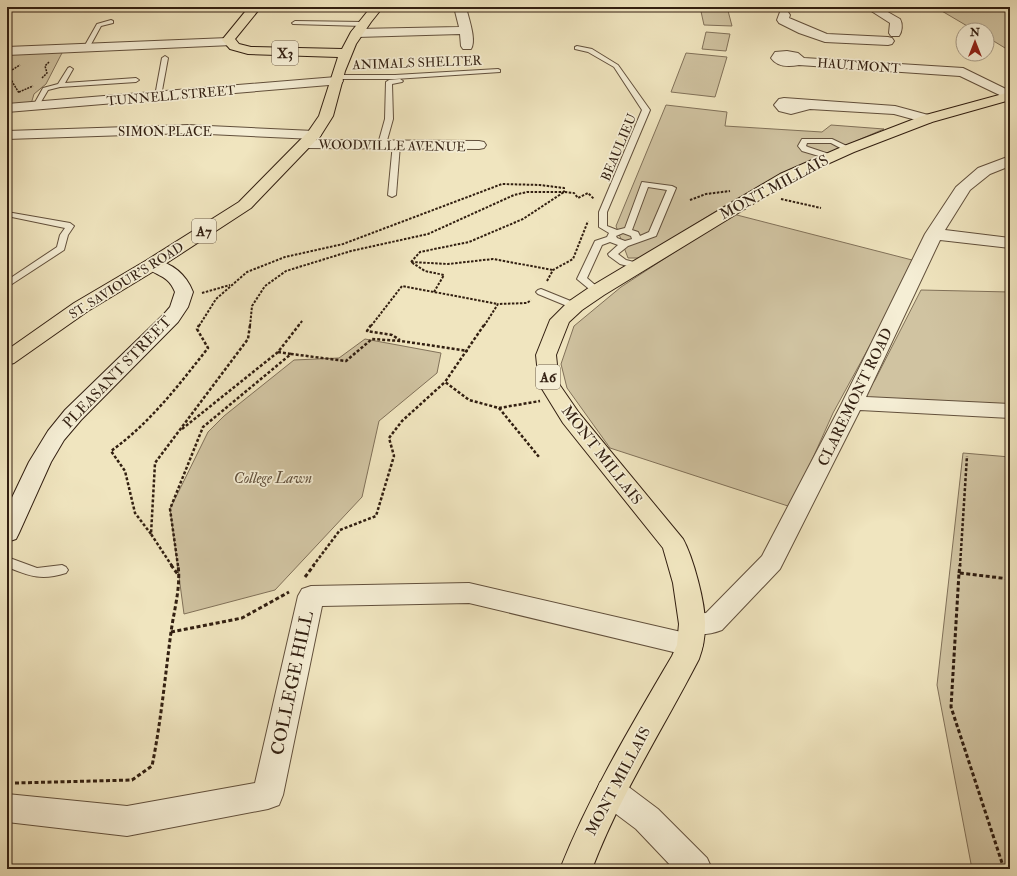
<svg xmlns="http://www.w3.org/2000/svg" width="1017" height="876" viewBox="0 0 1017 876" font-family="'IM FELL Double Pica',serif">
<style>
.green{fill:#d0c3a1;stroke:#817159}
.lines{fill:none;stroke-linecap:round;stroke-linejoin:round}
.lane-casing{stroke:#62503c;stroke-width:2}
.street-casing{stroke:#62503c;stroke-width:2}
.secondary-casing{stroke:#321f11;stroke-width:2}
.primary-casing{stroke:#321f11;stroke-width:2}
.path-far3{stroke:#321f11;stroke-width:1.5;stroke-dasharray:2 1;stroke-linecap:butt}
.path-far2{stroke:#321f11;stroke-width:2;stroke-dasharray:2.5 1.5;stroke-linecap:butt}
.path-far1{stroke:#321f11;stroke-width:2.5;stroke-dasharray:3 2;stroke-linecap:butt}
.path{stroke:#321f11;stroke-width:3;stroke-dasharray:4 2.5;stroke-linecap:butt}
.lane{fill:#f5eed5;fill-rule:evenodd}
.street{fill:#f5eed5;fill-rule:evenodd}
.secondary{fill:#f5eed5;fill-rule:evenodd}
.primary{fill:#f0e5bf;fill-rule:evenodd}
.labels{text-anchor:middle;stroke-width:3.5;stroke-linejoin:round;paint-order:stroke}
.far-street-label{font-size:13px;fill:#321f11;stroke:#f5eed5}
.shield{fill:#f5eed5;stroke:#6c5d4c;stroke-width:1}
.shield-label{font-size:14px;font-weight:bold;fill:#321f11}
.street-label{font-size:15px;fill:#321f11;stroke:#f5eed5}
.park-label{font-size:15px;font-style:italic;fill:#61503c;stroke:#f5eed5}
.near-street-label{font-size:18px;fill:#321f11;stroke:#f5eed5}
</style>
<rect width="100%" height="100%" fill="#f0e5bf"/>
<filter id="stains"><feTurbulence type="fractalNoise" baseFrequency=".005" numOctaves="4"/><feColorMatrix values="0 0 0 0 .2 0 0 0 0 .09 0 0 0 0 .02 0 0 0 .5 -.17"/></filter>
<radialGradient id="worn" r=".72"><stop offset=".6" stop-color="#630" stop-opacity="0"/><stop offset="1" stop-color="#630" stop-opacity=".3"/></radialGradient>
<g class="green">
<path d="M700,7H727L732,26L704,25Z"/>
<path d="M935,7H1010V51L987,37V30H974Z"/>
<path d="M706,32L730,34L726,51L702,49Z"/>
<path d="M63,51L46,84L34,94L31,104L7,106V54Z"/>
<path d="M686,53L727,57L715,97L671,92Z"/>
<path d="M666,105L727,112L725,126L822,132L831,125L884,129L791,169L736,199L640,258H628L616,226Z"/>
<path d="M733,214L916,261L833,413L791,507L610,448L567,388L561,364L574,326L621,287Z"/>
<path d="M921,290L1010,292V407L871,400L865,394L875,380Z"/>
<path d="M365,339L441,353L437,373L379,421L362,497L275,590L184,614L170,509L208,432L224,416L294,360L339,358Z"/>
<path d="M963,453L1010,457V869H972L937,685Z"/>
</g>
<g class="lines">
<defs>
<g id="lane">
<path d="M111,20L113,21V23L101,26L89,48H85L84,47L97,24Z"/>
<path d="M295,21L363,22L366,24L363,26L293,24L292,23Z"/>
<path d="M577,46L592,49L618,65L650,110L607,212V226L617,230L625,228L642,182L672,186L676,188L656,236L628,246L618,254L626,260L642,264L643,266L642,268L639,269L620,264L609,256L608,254L618,245L610,242L602,245L587,278L602,291L597,294L594,293L577,279L595,241L607,237L609,233L599,227V212L642,110L614,67L588,52L575,49V47ZM648,187L667,190L649,232L640,236L638,232L632,230ZM623,233L631,236L632,239L625,241L617,238L616,236Z"/>
<path d="M165,56L168,58L161,96L158,98L155,96L162,58Z"/>
<path d="M70,67L73,69L65,83L136,78L139,80L136,82L60,87L48,90L38,107H34L33,106L43,88L58,84L68,68Z"/>
<path d="M498,69L500,70V72L395,79H337L334,77L337,75H395Z"/>
<path d="M400,79L403,81L402,82L392,84L393,119L386,144L385,146H379L378,144L385,119L386,82L389,80Z"/>
<path d="M802,139H832L853,149L852,151H846L831,143H807L806,146L808,147L832,155V159H829L802,151L798,146Z"/>
<path d="M393,143H396L400,145L396,195L392,197L388,195Z"/>
<path d="M7,212L70,223L74,226L68,235L64,250L12,284L9,283L7,281L9,279L57,247L60,235L65,228L7,216Z"/>
<path d="M541,289L578,304L580,306L578,308H572L538,294L536,292L538,290Z"/>
<path d="M7,557L37,568L62,565L66,567L68,570L66,573C41,581 30,576 7,567Z"/>
</g>
<g id="street">
<path d="M454,7H466C468,17 477,40 471,49H463L461,46L460,34L357,37L353,36L351,33L353,30L357,29L459,27Z"/>
<path d="M865,7H879L900,19C903,24 902,32 899,36H891L889,33L890,23Z"/>
<path d="M784,11L788,12L790,15L789,18L827,34L888,37L892,38L894,41L892,44L888,45L825,42L799,33L779,23L777,20L780,12Z"/>
<path d="M228,38L232,39L234,42L232,45L7,55V47Z"/>
<path d="M787,51L798,53L804,58L963,68L1010,91V100L960,76L799,65C789,67 777,67 771,58L775,52Z"/>
<path d="M336,77L341,78L343,81L341,84L7,112V104Z"/>
<path d="M784,98L895,106L932,116L934,119L932,122L927,123L894,114L810,109L791,114L779,111L774,105L779,99Z"/>
<path d="M188,125L314,131L319,132L321,135L319,138L314,139L188,133L7,139V131Z"/>
<path d="M305,140L479,141L484,142L486,145L484,148L479,149L305,148L300,147L298,144L300,141Z"/>
<path d="M1010,156V166L990,174L970,190L945,230L1010,238V248L940,240L866,397L1010,404V418L860,410L780,569L722,630C709,635 696,636 683,631L679,624L683,617L692,614L706,613L762,556L842,403L925,234L956,187L978,168Z"/>
<path d="M469,583L690,634L700,637L703,645L700,653L690,656L469,603L322,606L283,795L279,805L268,809L127,836L7,822V794L127,806L255,783L298,596L302,589L311,586Z"/>
<path d="M611,778L622,782L658,809L707,858L712,869H674L636,829L600,802L596,792L600,782Z"/>
</g>
<path id="secondary" d="M153,259C172,263 186,274 193,292L188,307L178,322L81,420L64,440L51,462L19,533L16,539L7,542V508L29,462L48,431L65,410L164,314L170,307L175,292C167,272 153,277 144,264L147,260Z"/>
<g id="primary">
<path d="M249,7H261L235,39L239,44L251,47L342,49L351,32L371,7H383L371,22L356,44L345,71L333,116L321,135L251,208L159,268L88,311L14,363L7,365V350L74,303L147,260L239,202L308,132L319,116L338,57L248,54L230,49L222,40Z"/>
<path d="M1010,92V100L932,122L854,152L792,180L604,295L582,310L569,322L556,355L559,384L579,413L683,539C693,557 706,604 705,626C705,637 703,648 699,659C663,729 620,795 592,869H560C590,794 631,726 672,656L677,645L679,624L673,583L663,548L563,423L539,384L536,355L550,320L568,302L590,287L780,174L844,146L922,116Z"/>
</g>
</defs>
<use href="#lane" class="lane-casing"/>
<use href="#street" class="street-casing"/>
<use href="#secondary" class="secondary-casing"/>
<use href="#primary" class="primary-casing"/>
<g class="path-far3">
<path d="M7,73L20,65"/>
<path d="M7,73L19,93"/>
<path d="M42,78L47,73L45,66L49,62"/>
<path d="M19,92L33,86"/>
</g>
<g class="path-far2">
<path d="M781,199L821,208"/>
<path d="M690,200L706,194L730,191"/>
<path d="M411,262L420,252L469,242L523,219L564,192L574,193L578,198L588,193L594,199"/>
<path d="M547,281L553,270L573,259L588,221"/>
<path d="M434,292L444,275L425,271L411,262L448,264L493,259L553,270"/>
<path d="M202,293L230,285"/>
<path d="M199,326L216,299L247,272L285,257L343,244L502,184L540,185L564,188V192"/>
<path d="M250,326L252,306L265,286L286,271L351,251L428,234L514,195L527,192H564"/>
<path d="M298,326L303,320"/>
<path d="M371,326L402,286L498,304"/>
<path d="M484,326L498,304L527,303L531,300"/>
</g>
<g class="path-far1">
<path d="M371,325L367,331L392,335L400,340"/>
<path d="M484,325L445,382L469,400L499,408L540,401"/>
<path d="M278,352L291,354"/>
<path d="M499,408L539,457"/>
<path d="M182,429L278,352L299,325"/>
<path d="M151,534L135,513L125,471L111,451C150,423 178,386 208,348L197,329L199,325"/>
<path d="M172,566L151,534L155,463L248,339L250,325"/>
<path d="M178,566L170,509L203,427L291,354L346,361L372,339L401,341L468,351"/>
<path d="M313,566L340,530L376,516L394,456L389,438L402,421L445,382"/>
<path d="M960,566L967,456"/>
</g>
<g class="path">
<path d="M171,565L179,576"/>
<path d="M959,573L960,565"/>
<path d="M305,577L314,565"/>
<path d="M171,632L242,618L289,592"/>
<path d="M15,783L132,780L152,766C161,722 165,677 171,632C174,610 181,587 178,565"/>
<path d="M1004,869L951,707L959,573L1010,579"/>
</g>
<use href="#lane" class="lane"/>
<use href="#street" class="street"/>
<use href="#secondary" class="secondary"/>
<use href="#primary" class="primary"/>
</g>
<g class="labels">
<g class="far-street-label">
<text transform="translate(417 62) rotate(-2)" y="5">ANIMALS SHELTER</text>
<text transform="translate(859 65) rotate(4)" y="5">HAUTMONT</text>
<text transform="translate(171 95) rotate(-5)" y="5">TUNNELL STREET</text>
<text x="165" y="136">SIMON PLACE</text>
<text transform="translate(392 145) rotate(1)" y="5">WOODVILLE AVENUE</text>
<text transform="translate(618 147) rotate(-67)" y="5">BEAULIEU</text>
<text transform="translate(126 280) rotate(-32)" y="5">ST. SAVIOUR'S ROAD</text>
</g>
<g class="shield">
<rect x="272" y="41" width="26" height="24" rx="3"/>
<rect x="192" y="219" width="24" height="24" rx="3"/>
<rect x="536" y="365" width="24" height="24" rx="3"/>
</g>
<g class="shield-label">
<text x="285" y="58">X3</text>
<text x="204" y="236">A7</text>
<text x="548" y="382">A6</text>
</g>
<g class="street-label">
<text transform="translate(774 187) rotate(-28)" y="5">MONT MILLAIS</text>
<text transform="translate(117 372) rotate(-46)" y="5">PLEASANT STREET</text>
<text transform="translate(855 397) rotate(-64)" y="5">CLAREMONT ROAD</text>
<text transform="translate(602 455) rotate(52)" y="5">MONT MILLAIS</text>
<text transform="translate(618 781) rotate(-62)" y="5">MONT MILLAIS</text>
</g>
<g class="park-label">
<text x="273" y="483">College Lawn</text>
</g>
<g class="near-street-label">
<text transform="translate(292 683) rotate(-78)" y="6">COLLEGE HILL</text>
</g>
</g>
<rect width="1017" height="876" fill="none" stroke="#f0e5bf" stroke-width="24"/>
<rect x="8" y="8" width="1001" height="860" fill="none" stroke="#321f11" stroke-width="2"/>
<rect x="12" y="12" width="993" height="852" fill="none" stroke="#321f11"/>
<g transform="translate(975 42)"><circle r="19" fill="#f5eed5" stroke="#a79b87"/>
<path d="M0-3L7 15L0 10L-7 15Z" fill="#8f2418"/>
<text y="-6" font-size="11" font-weight="bold" text-anchor="middle" fill="#321f11">N</text>
</g>
<rect width="100%" height="100%" filter="url(#stains)"/>
<rect width="100%" height="100%" fill="url(#worn)"/>
</svg>
